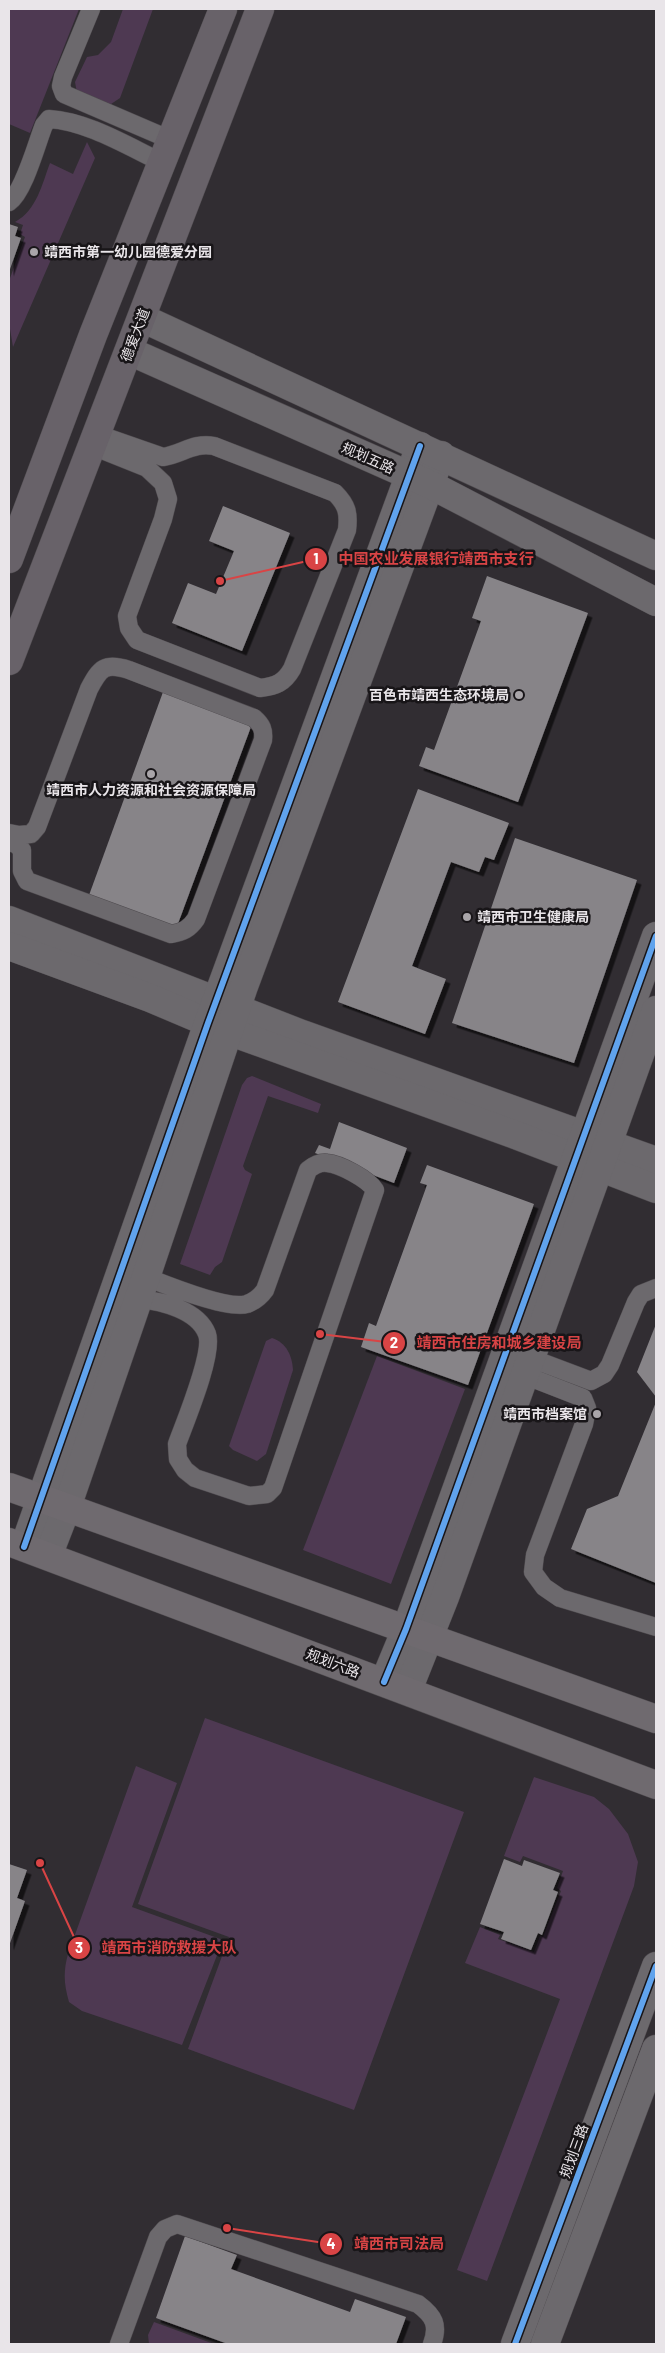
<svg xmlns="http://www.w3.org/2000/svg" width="665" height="2353" viewBox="0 0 665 2353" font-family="Barlow,'Noto Sans SC',sans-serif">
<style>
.green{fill:#4e3952}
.building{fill:#878488;filter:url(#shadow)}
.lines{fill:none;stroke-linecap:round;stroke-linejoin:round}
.service-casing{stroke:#4f4b4f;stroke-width:19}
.minor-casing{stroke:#4f4b4f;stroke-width:29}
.tertiary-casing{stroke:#4f4b4f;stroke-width:29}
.secondary-casing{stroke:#4f4b4f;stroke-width:29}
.primary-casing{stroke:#4f4b4f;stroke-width:29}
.service{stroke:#6c696d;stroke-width:18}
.minor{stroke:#6c696d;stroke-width:28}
.tertiary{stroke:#6c696d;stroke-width:28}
.secondary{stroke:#6f6a6f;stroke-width:28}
.primary{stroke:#686269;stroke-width:28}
.cycleway-casing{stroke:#181518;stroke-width:9}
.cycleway{stroke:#60a3ed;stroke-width:6}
.poi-dot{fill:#a9a5a9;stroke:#181518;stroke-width:2}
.labels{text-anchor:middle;stroke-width:5;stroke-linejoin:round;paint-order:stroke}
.poi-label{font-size:14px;font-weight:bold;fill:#e9e5e9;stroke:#181518;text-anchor:start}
.street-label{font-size:14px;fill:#e9e5e9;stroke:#181518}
.leader{fill:none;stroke:#d94445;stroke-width:2}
.callout-dot{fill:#d94445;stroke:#181518;stroke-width:2}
.mark-label{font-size:15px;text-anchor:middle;font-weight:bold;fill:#fff}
.callout-label{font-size:15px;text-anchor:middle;font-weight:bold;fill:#d94445;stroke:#181518;stroke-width:5;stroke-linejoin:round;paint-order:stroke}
</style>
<defs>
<filter id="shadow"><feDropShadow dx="4.5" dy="4.5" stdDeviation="0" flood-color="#0009"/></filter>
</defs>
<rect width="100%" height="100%" fill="#312d32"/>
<g class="green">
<path d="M9,9H79L30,133L9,124Z"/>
<path d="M123,9H153L120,98L111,104L77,93L75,82L87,57L98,55L111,42Z"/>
<path d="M87,142L95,158L13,347L9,323V281L25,237L20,234L23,225L15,222C37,210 42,184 50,163L73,174Z"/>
<path d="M252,1076L321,1104L318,1113L268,1096L243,1166L245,1170L252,1174L222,1262L215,1267L210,1275L180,1264L242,1085L247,1078Z"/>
<path d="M272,1338C287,1343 292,1356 293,1370L266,1454L257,1461L233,1450L229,1446L266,1341Z"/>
<path d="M377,1356L465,1389L391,1584L303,1550Z"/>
<path d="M205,1718L464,1812L354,2110L188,2049L229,1937L138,1904Z"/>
<path d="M136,1766L177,1783L132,1907L223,1940L182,2045L82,2011L69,2002C64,1985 63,1972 68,1954Z"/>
<path d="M534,1777L594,1797L609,1809L628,1834L638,1862L634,1886L487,2281L457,2270L560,1999L465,1963L480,1927L500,1935L498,1939L534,1952L540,1936L543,1937L561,1891L557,1888L563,1871L523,1856L520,1862L504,1856Z"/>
<path d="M154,2322L214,2344H149L148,2335Z"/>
</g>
<g class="building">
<path d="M9,224L18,227L15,236L21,238L9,272Z"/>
<path d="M223,506L290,533L242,651L172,623L188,583L216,594L234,551L209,541Z"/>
<path d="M487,576L588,613L518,802L419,766L426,747L434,750L481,621L472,618Z"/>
<path d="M163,692L252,724L176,929L88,898Z"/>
<path d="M418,789L509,823L494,860L485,857L479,872L451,862L412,966L446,979L425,1034L338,1002Z"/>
<path d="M515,838L637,880L574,1063L452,1023Z"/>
<path d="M339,1122L407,1148L394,1183L315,1153L319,1145L330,1149Z"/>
<path d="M427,1165L534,1204L468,1385L361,1347L369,1323L376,1326L427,1185L420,1183Z"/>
<path d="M656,1324V1397L637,1372Z"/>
<path d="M656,1402V1583L571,1549L587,1509L618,1496Z"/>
<path d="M504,1859L522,1866L524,1860L560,1873L553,1890L558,1892L542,1935L538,1933L531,1950L501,1939L504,1932L480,1924Z"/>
<path d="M9,1864L27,1870L17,1898L25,1901L9,1946Z"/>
<path d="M185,2236L237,2255L231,2269L350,2312L355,2299L406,2317L396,2344H228L156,2318Z"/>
</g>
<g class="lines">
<defs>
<g id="service">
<path d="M91,9L63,77L61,86L64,94L171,140"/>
<path d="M9,202C24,192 37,142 44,125L49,119C87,121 129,147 163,163"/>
<path d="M92,446L147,468L163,483L168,499L163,519L127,616L129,628L137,640L260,688C276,686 284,683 292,669L347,530C349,513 347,505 335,493L214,446C194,442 182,454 163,457L97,434"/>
<path d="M9,833L19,835L31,834L37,827L89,689C100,668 105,662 129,670L254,718C262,725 264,730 263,740L196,919C189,929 183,932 171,934L27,881L22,871V850L16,844L9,842"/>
<path d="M139,1299C161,1301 198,1310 207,1334C214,1353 185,1422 177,1444L178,1459L185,1470L195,1478L249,1496L267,1494L273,1488L375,1190C368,1179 340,1164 327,1163C319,1162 313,1166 308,1170L265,1290C260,1297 255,1301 247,1304C228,1310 166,1285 146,1277"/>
<path d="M530,1358L591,1381L604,1374L610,1365L636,1302L641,1294L656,1288"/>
<path d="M524,1375L583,1398L587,1408L584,1424L535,1555L533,1572L544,1587L560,1598L656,1627"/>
<path d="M119,2344L158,2237L165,2229L177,2224L418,2304C434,2316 439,2325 432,2344"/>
</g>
<g id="minor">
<path d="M9,920L302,1034L656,1161"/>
<path d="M9,946L150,998L228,1031L513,1134L656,1189"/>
<path d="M24,1547L208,1023L420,446"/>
<path d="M48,1556L67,1507L146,1277L243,989L441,455"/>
<path d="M384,1682L406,1629L656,936"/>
<path d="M408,1690L445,1597L656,1010"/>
</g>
<g id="tertiary">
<path d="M142,318L656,556"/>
<path d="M129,351L431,485L656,602"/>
<path d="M515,2344L656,1966"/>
<path d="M545,2344L656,2049"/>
</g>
<g id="secondary">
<path d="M9,1487L656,1719"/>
<path d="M9,1542L656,1785"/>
</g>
<g id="primary">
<path d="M9,559L93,335L223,9"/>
<path d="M9,661L260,9"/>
</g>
</defs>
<use href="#service" class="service-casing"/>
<use href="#minor" class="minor-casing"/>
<use href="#tertiary" class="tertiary-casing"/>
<use href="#secondary" class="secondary-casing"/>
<use href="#primary" class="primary-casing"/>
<use href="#service" class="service"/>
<use href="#minor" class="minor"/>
<use href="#tertiary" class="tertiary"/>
<use href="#secondary" class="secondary"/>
<use href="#primary" class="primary"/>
<defs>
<g id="cycleway">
<path d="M24,1547L208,1023L420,446"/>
<path d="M384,1682L406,1629L656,936"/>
<path d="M515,2344L656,1966"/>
</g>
</defs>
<use href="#cycleway" class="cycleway-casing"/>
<use href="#cycleway" class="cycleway"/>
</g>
<g class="poi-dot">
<circle cx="34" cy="252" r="5"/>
<circle cx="519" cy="695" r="5"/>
<circle cx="151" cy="774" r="5"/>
<circle cx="467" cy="917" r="5"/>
<circle cx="597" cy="1414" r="5"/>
</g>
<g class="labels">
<g class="poi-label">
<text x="44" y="257">靖西市第一幼儿园德爱分园</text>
<text x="509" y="700" text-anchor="end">百色市靖西生态环境局</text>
<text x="151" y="795" text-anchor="middle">靖西市人力资源和社会资源保障局</text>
<text x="477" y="922">靖西市卫生健康局</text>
<text x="587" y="1419" text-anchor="end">靖西市档案馆</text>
</g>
<g class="street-label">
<text transform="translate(135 335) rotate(-69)" y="5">德爱大道</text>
<text transform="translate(368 458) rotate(24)" y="5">规划五路</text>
<text transform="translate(333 1663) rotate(21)" y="5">规划六路</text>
<text transform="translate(574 2151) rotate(-70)" y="5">规划三路</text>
</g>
</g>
<path class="leader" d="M220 581L316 559M320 1334L394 1343M40 1863L79 1948M227 2228L331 2244"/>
<g class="callout-dot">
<circle cx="220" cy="581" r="5"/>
<circle cx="320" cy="1334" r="5"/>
<circle cx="40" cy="1863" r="5"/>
<circle cx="227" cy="2228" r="5"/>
<circle cx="316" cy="559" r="12"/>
<circle cx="394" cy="1343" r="12"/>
<circle cx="79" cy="1948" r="12"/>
<circle cx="331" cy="2244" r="12"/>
</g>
<g class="mark-label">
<text x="316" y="564">1</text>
<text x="394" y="1348">2</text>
<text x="79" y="1953">3</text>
<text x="331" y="2249">4</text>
</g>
<g class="callout-label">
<text x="436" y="564">中国农业发展银行靖西市支行</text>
<text x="499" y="1348">靖西市住房和城乡建设局</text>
<text x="169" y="1953">靖西市消防救援大队</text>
<text x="399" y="2249">靖西市司法局</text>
</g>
<rect width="665" height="2353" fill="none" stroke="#e9e5e9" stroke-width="20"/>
</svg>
